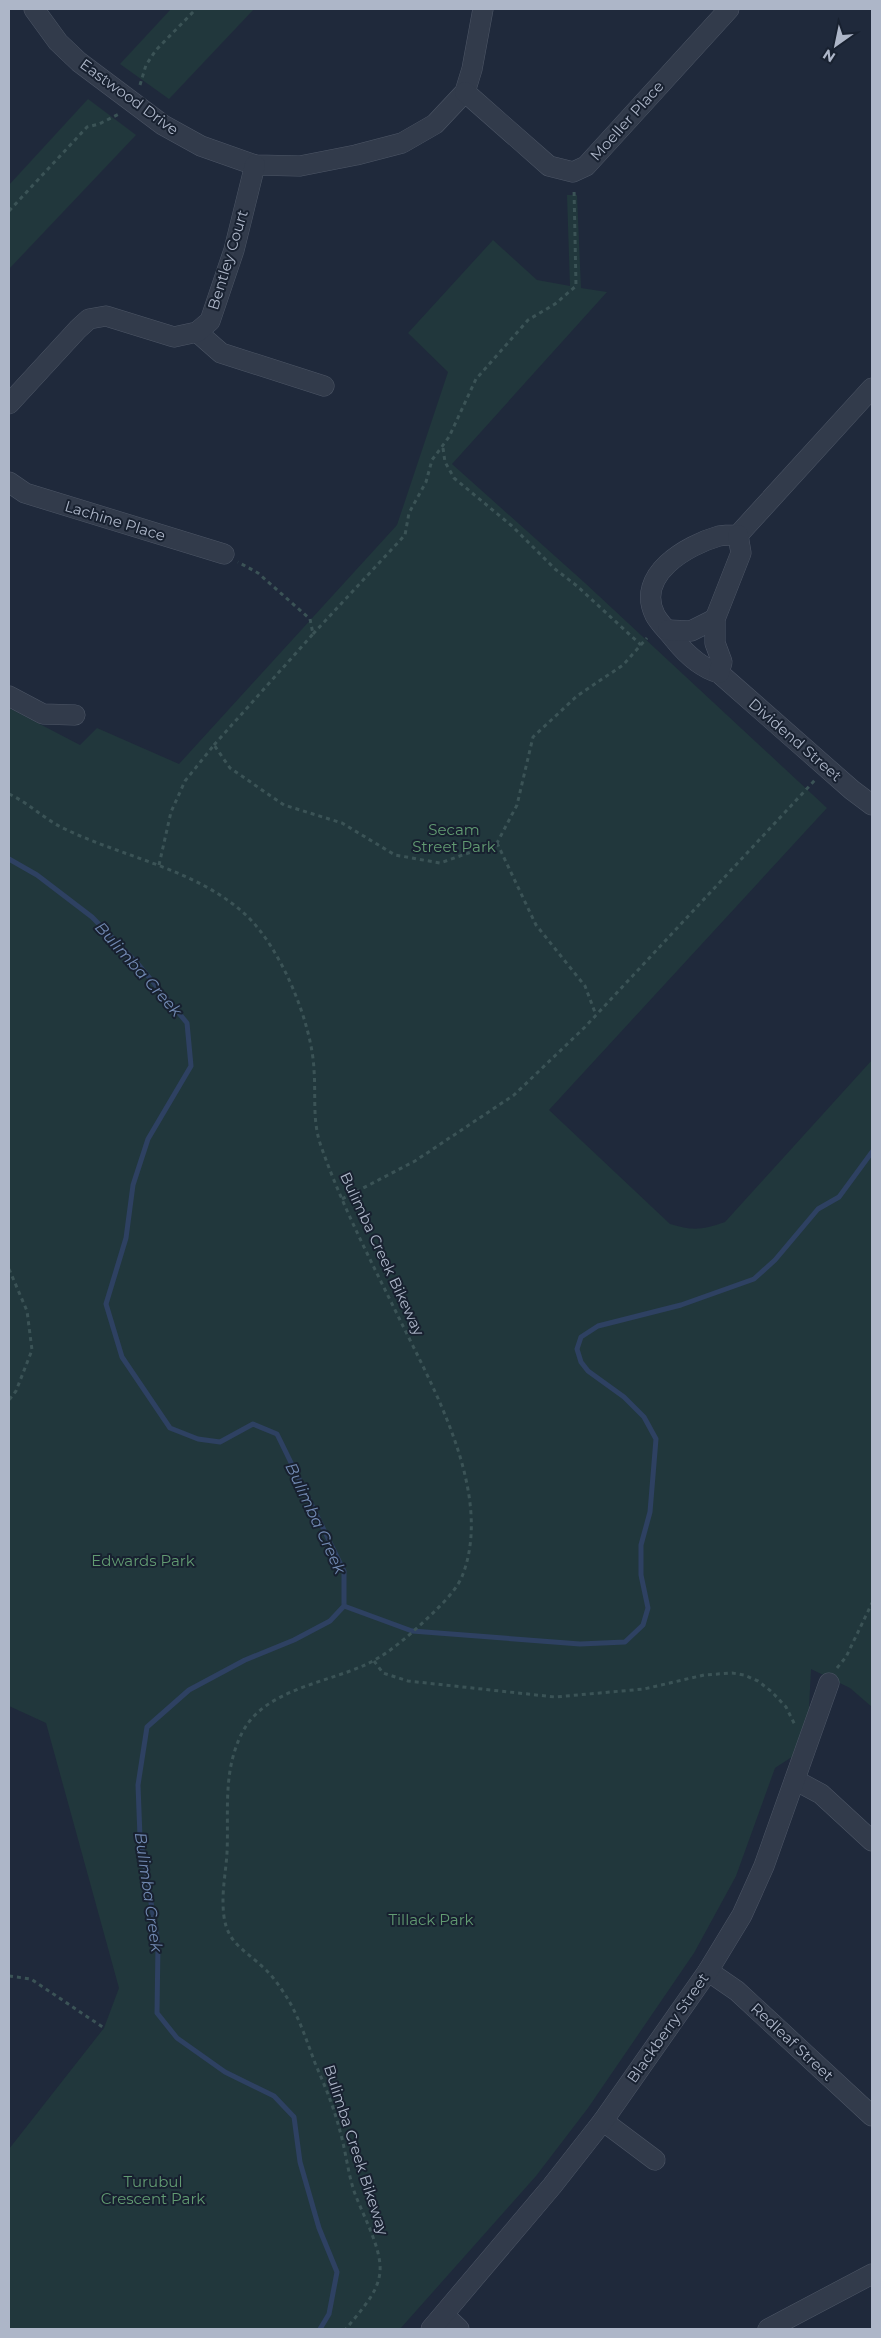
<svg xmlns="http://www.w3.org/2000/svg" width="881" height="2338" viewBox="0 0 881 2338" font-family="Montserrat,sans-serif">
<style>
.green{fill:#21373c}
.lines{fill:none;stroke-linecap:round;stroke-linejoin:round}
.stream{stroke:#2e4162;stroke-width:5}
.minor-casing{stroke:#4d5666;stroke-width:21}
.path{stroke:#3b5356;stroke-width:3;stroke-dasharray:4 4;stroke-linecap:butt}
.minor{stroke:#323b4b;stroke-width:20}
.labels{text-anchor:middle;stroke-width:4;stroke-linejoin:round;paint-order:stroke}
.street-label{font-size:15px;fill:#adb6c8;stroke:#182130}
.park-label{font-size:15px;fill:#629b72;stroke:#182130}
.water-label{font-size:16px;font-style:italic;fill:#728ab3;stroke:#182130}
</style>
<rect width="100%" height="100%" fill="#1f293b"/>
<g class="green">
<path d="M171,9H254L169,99L120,64Z"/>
<path d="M88,99L136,135L9,269V185Z"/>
<path d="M567,195H577L581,288L607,292L452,464L585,583L827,808L549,1110L670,1224C693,1231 702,1230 725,1222L872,1060V1707L850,1688L811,1669L807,1747L775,1768L736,1876L694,1953L588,2108L536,2176L400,2329H9V2149L104,2028L119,1988L46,1723L9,1706V708L80,745L97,728L179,764L397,525L448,372L408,333L493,240L537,280L570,286Z"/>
</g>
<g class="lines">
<g class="stream">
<path d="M9,859L37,875L92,917L138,964L187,1023L191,1066L148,1139L133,1185L126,1238L106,1304L122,1357L170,1428L198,1439L220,1442L253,1424L277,1434L344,1571V1606L330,1621L294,1640L245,1660L189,1690L147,1727L138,1785L140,1837L158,1944L157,2013L177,2038L225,2072L274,2096L294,2117L300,2162L319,2228L337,2272L329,2314L320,2329"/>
<path d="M344,1606L412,1631L580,1644L625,1642L643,1625L648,1608L641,1575V1545L650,1512L656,1439L644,1417L624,1397L588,1371L581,1362L577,1349L581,1337L598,1326L681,1305L754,1279L775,1260L818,1209L839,1197L872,1152"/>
</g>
<defs>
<g id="minor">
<path d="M34,9L58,42L79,62L163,125L201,146L255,165L300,166L356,155L402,143L435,124L465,92L472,69L483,9"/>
<path d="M465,92L549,166L573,172L586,166L729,9"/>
<path d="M197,332L221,353L324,386"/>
<path d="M872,388L738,535C732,535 724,535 719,536C687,545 635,575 655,615C659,623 668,631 674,639C686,654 701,668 719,673L852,790L872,805"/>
<path d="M9,404L78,329L89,319L106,316L174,337L197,332L210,321L234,250L255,165"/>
<path d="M9,482L25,493L224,554"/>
<path d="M668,630L691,631L715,619"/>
<path d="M719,673L722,662L715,643V619L741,553L738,535"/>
<path d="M9,696L43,714L75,715"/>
<path d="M795,1780L821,1794L872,1841"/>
<path d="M708,1971L737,1991L872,2116"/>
<path d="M603,2121L655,2160"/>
<path d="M444,2315L459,2329"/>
<path d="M431,2329L552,2186L603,2121L708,1971L742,1915L764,1866L829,1683"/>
<path d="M768,2329L872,2274"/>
</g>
</defs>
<use href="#minor" class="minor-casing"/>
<g class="path">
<path d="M140,85L146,65L156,50L196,9"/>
<path d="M9,211L87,127L99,124L119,114"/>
<path d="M443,448L445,462L454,478L512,526L555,569L577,586L641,645"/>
<path d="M313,634L405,535L409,513L426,482L432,460L449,437L476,379L528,320L555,304L576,286L574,188"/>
<path d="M214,745L313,634L310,619L258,573L238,562"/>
<path d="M9,794C29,803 45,820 65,829C125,858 196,869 246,915C281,948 312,1023 314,1070C316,1096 312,1121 321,1146C342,1206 372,1263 400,1320C435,1391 493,1494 463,1574C458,1588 445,1601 434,1612C414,1631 392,1652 367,1664C327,1683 266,1689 243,1731C222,1771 229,1811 227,1853C226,1869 223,1885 223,1901C223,1943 240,1945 266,1970C275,1979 283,1991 289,2001C300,2020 307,2042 315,2063C325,2086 335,2110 341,2135C346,2153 348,2173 354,2191C362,2214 382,2248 380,2272C378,2294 359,2312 346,2329"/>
<path d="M497,843L536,925L585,986L596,1015"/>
<path d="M159,865L171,812L185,781L214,745L230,768L284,805L342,823L395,855L440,863L497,843L517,805L533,737L577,696L623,665L647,638"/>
<path d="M342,1199L415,1161L514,1095L585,1027L815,780"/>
<path d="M9,1269L27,1311L32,1350L16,1391L9,1400"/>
<path d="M374,1661L383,1673L408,1681L555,1697L644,1689L704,1675L732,1673L744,1675L758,1681L772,1692L786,1707L795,1725"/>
<path d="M837,1668L846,1657L872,1603"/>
<path d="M9,1976L31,1979L104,2028"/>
</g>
<use href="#minor" class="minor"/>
</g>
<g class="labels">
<g class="street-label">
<text transform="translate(129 97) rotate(36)" y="5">Eastwood Drive</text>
<text transform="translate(627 121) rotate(-48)" y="5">Moeller Place</text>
<text transform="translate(228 260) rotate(-73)" y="5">Bentley Court</text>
<text transform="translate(115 521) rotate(17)" y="5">Lachine Place</text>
<text transform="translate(795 740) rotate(41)" y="5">Dividend Street</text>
<text transform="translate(382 1254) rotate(65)" y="5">Bulimba Creek Bikeway</text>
<text transform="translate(668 2028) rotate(-55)" y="5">Blackberry Street</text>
<text transform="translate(792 2042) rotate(43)" y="5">Redleaf Street</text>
<text transform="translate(356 2150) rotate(72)" y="5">Bulimba Creek Bikeway</text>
</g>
<g class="park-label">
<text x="454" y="835">Secam<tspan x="454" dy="17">Street Park</tspan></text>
<text x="143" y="1566">Edwards Park</text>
<text x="431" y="1925">Tillack Park</text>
<text x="153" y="2187">Turubul<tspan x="153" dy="17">Crescent Park</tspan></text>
</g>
<g class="water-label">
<text transform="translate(139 969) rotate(48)" y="6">Bulimba Creek</text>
<text transform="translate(316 1518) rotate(65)" y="6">Bulimba Creek</text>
<text transform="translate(149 1892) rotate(82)" y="6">Bulimba Creek</text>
</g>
</g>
<rect width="881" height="2338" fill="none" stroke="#adb6c8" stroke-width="20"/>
<g transform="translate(836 45) rotate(213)" stroke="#182130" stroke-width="4" paint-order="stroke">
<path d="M0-4L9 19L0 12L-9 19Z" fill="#adb6c8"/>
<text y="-8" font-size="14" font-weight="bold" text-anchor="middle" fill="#adb6c8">N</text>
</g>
</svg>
